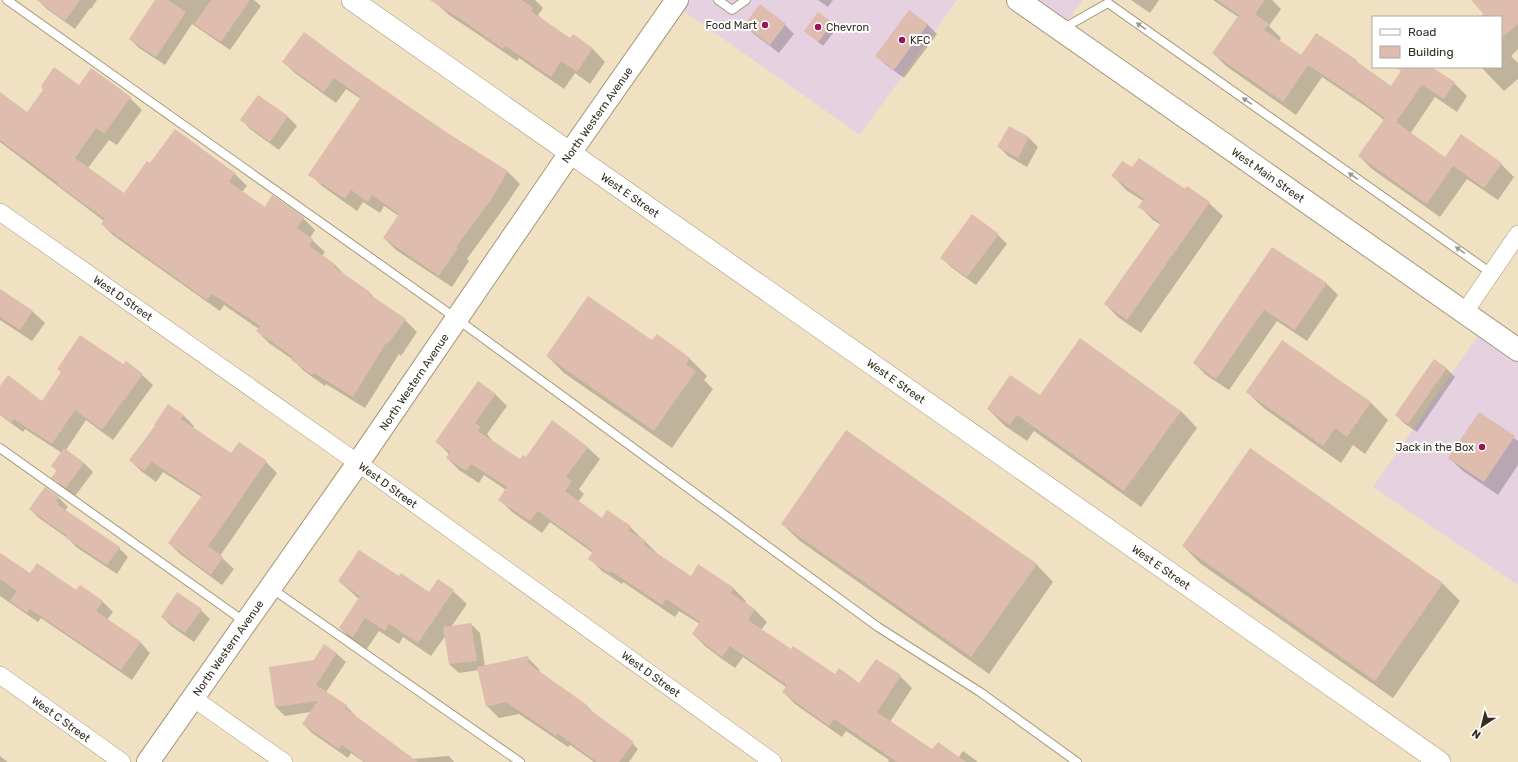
<svg xmlns="http://www.w3.org/2000/svg" width="1518" height="762" viewBox="0 0 1518 762" font-family="Rubik,sans-serif">
<style>
.commercial{fill:#e6d1e0}
.shadow{fill:#0003}
.building{fill:#debcae}
.lines{fill:none;stroke-linecap:round;stroke-linejoin:round}
.service-casing{stroke:#a5987a;stroke-width:10}
.minor-casing{stroke:#a5987a;stroke-width:18}
.tertiary-casing{stroke:#a5987a;stroke-width:22}
.secondary-casing{stroke:#a5987a;stroke-width:24}
.trunk-casing{stroke:#a5987a;stroke-width:24}
.service{stroke:#fff;stroke-width:8}
.minor{stroke:#fff;stroke-width:17}
.tertiary{stroke:#fff;stroke-width:21}
.secondary{stroke:#fff;stroke-width:22}
.trunk{stroke:#fff;stroke-width:22}
.oneway{fill:#9a9690}
.poi-dot{fill:#9e115d;stroke:#fff;stroke-width:1.5}
.labels{text-anchor:middle;stroke-width:4;stroke-linejoin:round;paint-order:stroke}
.poi-label{font-size:11px;fill:#342e22;stroke:#fff;text-anchor:end}
.street-label{font-size:11px;fill:#342e22;stroke:#fff}
</style>
<rect width="100%" height="100%" fill="#efe1c2"/>
<g class="commercial">
<path d="M668,0H957L860,135Z"/>
<path d="M1018,0H1083L1060,30Z"/>
<path d="M1484,327L1518,350V585L1373,487Z"/>
</g>
<g class="shadow">
<path d="M38,0H97L91,9L90,8L75,29L47,9Z"/>
<path d="M156,0H254L261,6L230,50L192,24L165,65L139,48L130,39Z"/>
<path d="M438,0H535L543,8L538,15L545,22L570,39L573,35L593,49L605,62L590,84L575,73L564,89L519,58L517,61L479,35L449,15L436,3Z"/>
<path d="M818,0H833L828,7Z"/>
<path d="M1131,0H1159L1150,13Z"/>
<path d="M1213,0H1272L1281,9L1269,26L1281,38L1279,41L1301,56L1316,34L1356,61L1362,67L1391,87L1404,67H1430L1454,83L1467,96L1457,112L1435,97L1410,134L1445,159L1501,164L1514,177L1498,200L1467,179L1440,217L1372,169L1359,156L1384,120L1368,108L1322,77L1296,115L1226,66L1213,53L1238,17Z"/>
<path d="M1472,0H1518V49L1511,56L1518,63V79L1504,91L1481,67H1501V17H1480L1484,14Z"/>
<path d="M910,11L928,25L937,34L904,78L886,65L877,56Z"/>
<path d="M818,14L837,28L823,46L805,31Z"/>
<path d="M745,25H785L794,34L779,53L754,34Z"/>
<path d="M283,62L356,72L449,135L508,172L520,184L501,212L467,259L469,261L452,287L396,250L384,238L399,216L384,206L380,213L363,202L357,211L322,186L310,174L361,99L346,89L336,103L295,73Z"/>
<path d="M79,87L130,98L142,110L117,145L109,140L88,168L124,194L151,164L175,131L235,174L247,186L242,192L265,208L303,218L315,230L310,238L325,252L322,256L335,265L347,277L370,293L377,301L405,320L417,332L401,356L399,354L365,408L326,384L325,386L304,371L292,359L269,343L257,331L259,329L224,305L220,311L114,236L102,224L104,221L0,142V93L28,113Z"/>
<path d="M259,96L288,117L297,126L279,150L250,129L242,120Z"/>
<path d="M1010,128L1029,138L1038,147L1027,167L1008,156L999,147Z"/>
<path d="M1132,169L1185,190L1209,203L1223,216L1141,333L1119,318L1105,304L1161,225L1153,220L1140,207L1143,201L1126,190L1113,176Z"/>
<path d="M998,235L1007,244L976,285L951,267L942,258Z"/>
<path d="M1272,248L1326,283L1338,295L1307,341L1277,321L1229,390L1206,375L1194,363Z"/>
<path d="M0,290L33,312L45,323L32,341L0,320Z"/>
<path d="M657,335L690,359L707,376L704,380L713,389L672,448L564,373L547,356L652,342Z"/>
<path d="M1282,342L1371,403L1388,420L1365,454L1353,445L1341,463L1265,409L1247,392Z"/>
<path d="M123,365L142,375L153,385L113,440L86,420L66,450L84,463L93,472L75,496L62,487L53,478L57,471L52,466L62,453L25,429L23,432L0,415V387L42,402Z"/>
<path d="M1446,368L1455,377L1417,432L1405,424L1396,415Z"/>
<path d="M495,394L507,406L487,434L492,440L491,441L520,461L526,458L587,447L600,459L579,489L584,494L578,502L602,520L630,527L658,554L691,577L698,566L734,589L746,601L745,603L755,610L767,622L761,630L791,651L835,676L860,684L900,676L912,688L890,722L933,751L958,758L963,751L978,762H888L889,760L846,731L842,737L795,704L783,692L786,687L743,657L735,668L722,659L705,646L693,634L700,624L679,611L675,617L623,582L622,584L602,571L589,558L593,553L550,522L542,533L512,512L500,500L506,490L484,475L479,483L459,470L447,458L449,454L437,442Z"/>
<path d="M1040,396L1181,411L1197,428L1141,507L1034,431L1027,441L1005,426L988,409Z"/>
<path d="M1479,413L1518,441V465L1498,495L1463,471L1449,458Z"/>
<path d="M183,415L194,426L193,428L231,454L266,462L277,473L220,556L234,569L222,585L180,554L169,543L202,497L163,472L156,482L141,471L130,460Z"/>
<path d="M1250,450L1443,584L1460,601L1393,698L1201,564L1183,546Z"/>
<path d="M45,488L59,498L68,507L65,510L119,548L128,557L117,574L76,547L69,539L39,518L30,509Z"/>
<path d="M782,524L1036,564L1053,582L989,674L800,541Z"/>
<path d="M0,554L30,574L102,601L113,612L107,620L140,642L150,653L132,680L41,618L38,622L0,596Z"/>
<path d="M399,577L429,593L453,591L467,604L451,627L471,624L480,633L485,667L527,657L539,669L540,673L587,706L599,718L626,737L638,749L629,762H594L570,745L568,747L519,714L499,718L487,706L479,670L459,673L449,664L446,635L431,656L403,637L399,644L379,631L366,650L353,641L340,628L359,599L339,581Z"/>
<path d="M201,610L210,619L194,642L171,626L162,617Z"/>
<path d="M325,646L337,654L346,662L326,692L346,706L355,715L354,716L412,759L449,756L454,762H364L351,753L348,758L312,733L303,724L311,712L285,716L276,707L270,668L314,661Z"/>
<path d="M0,756L8,762H0Z"/>
</g>
<g class="building">
<path d="M37,0H80L65,21Z"/>
<path d="M155,0H168L186,12L156,57L129,39Z"/>
<path d="M211,0H250L221,42L194,24Z"/>
<path d="M430,0H522L533,8L531,11L570,38L573,34L593,48L577,72L561,61L551,77L506,46L503,49L465,22Z"/>
<path d="M1217,0H1265L1255,14L1269,24L1264,30L1301,55L1316,33L1357,60L1356,61L1391,86L1401,71L1395,67H1434L1433,68L1455,82L1444,99L1422,85L1396,122L1445,157L1461,134L1502,163L1484,188L1453,166L1427,204L1358,156L1385,118L1353,95L1308,65L1283,102L1212,53L1239,15Z"/>
<path d="M1471,0H1518V24L1501,39V17H1486Z"/>
<path d="M760,4L786,24L770,45L744,25Z"/>
<path d="M909,10L928,24L894,70L875,56Z"/>
<path d="M818,12L833,23L818,42L804,31Z"/>
<path d="M304,32L357,71L449,134L508,171L490,201L456,247L458,248L439,276L383,238L399,214L372,195L368,202L351,190L345,199L308,175L361,97L334,78L324,92L282,62Z"/>
<path d="M54,67L79,85L91,68L131,97L104,134L96,128L75,158L124,193L147,161L150,163L175,129L235,173L229,182L265,207L272,195L304,217L297,228L313,239L309,246L335,264L334,267L370,292L369,294L406,319L388,344L386,343L353,397L314,373L312,375L291,360L293,357L256,331L260,326L212,294L207,300L124,241L101,224L105,219L57,184L58,183L0,140V92L27,112L43,90L41,86Z"/>
<path d="M258,95L288,116L270,142L240,120Z"/>
<path d="M1009,126L1029,137L1018,158L997,147Z"/>
<path d="M1139,158L1185,189L1187,186L1210,202L1127,320L1104,304L1161,223L1138,207L1144,199L1111,176L1122,161L1132,167Z"/>
<path d="M972,214L999,234L967,277L940,258Z"/>
<path d="M1272,247L1327,283L1295,330L1264,310L1216,379L1193,363Z"/>
<path d="M0,289L33,311L20,330L0,317Z"/>
<path d="M588,296L652,340L657,334L690,358L686,364L696,371L654,431L546,356Z"/>
<path d="M80,335L123,364L126,361L143,374L102,430L75,410L52,444L14,419L12,423L0,414V386L8,375L42,401L61,372L57,369Z"/>
<path d="M1080,338L1181,411L1124,491L1017,415L1010,425L987,409L1010,375L1040,395Z"/>
<path d="M1282,340L1371,402L1347,437L1335,428L1323,446L1246,392Z"/>
<path d="M1434,359L1447,368L1408,424L1395,415Z"/>
<path d="M478,381L496,394L475,423L481,427L478,431L520,459L523,455L526,457L552,420L588,447L566,477L572,481L565,491L602,518L607,510L631,526L628,530L646,541L644,545L691,576L698,564L734,588L731,593L755,609L748,620L791,649L793,646L835,674L839,668L859,683L876,659L901,675L877,712L932,749L938,742L966,762H897L834,719L829,726L782,692L787,685L730,646L722,657L692,634L700,622L666,599L662,605L611,571L609,573L588,559L593,551L538,511L530,521L498,500L507,487L471,464L466,471L446,458L450,452L435,442Z"/>
<path d="M168,404L184,415L181,419L231,453L239,442L267,461L208,546L223,557L211,575L168,543L202,495L152,462L144,471L129,460L155,426L154,425Z"/>
<path d="M1479,412L1515,436L1484,482L1448,458Z"/>
<path d="M846,430L1037,564L971,657L781,524Z"/>
<path d="M64,448L84,463L66,488L51,478L57,470L51,466Z"/>
<path d="M1250,448L1443,583L1375,681L1182,546Z"/>
<path d="M45,487L59,497L56,501L59,503L58,505L120,547L107,565L66,538L67,536L29,509Z"/>
<path d="M359,550L399,576L401,573L429,592L438,579L454,590L418,643L389,624L385,631L365,618L353,637L339,628L360,596L338,581Z"/>
<path d="M0,553L30,573L37,563L76,590L80,585L103,601L96,611L141,642L121,670L30,609L27,613L10,601L17,591L0,579Z"/>
<path d="M177,592L202,609L185,633L161,617Z"/>
<path d="M471,623L477,661L449,664L443,627Z"/>
<path d="M324,644L337,653L316,685L347,705L345,708L418,762H365L342,745L339,749L302,724L318,701L275,707L269,667L314,660Z"/>
<path d="M528,656L529,664L587,705L586,707L634,742L619,762H597L557,733L556,736L506,702L486,707L477,667Z"/>
</g>
<g class="lines">
<defs>
<g id="service">
<path d="M7,0L457,319L878,627L980,692L1077,762"/>
<path d="M718,0L732,10L746,0"/>
<path d="M1062,29L1108,3L1491,273"/>
<path d="M0,448L245,622"/>
<path d="M271,588L520,762"/>
</g>
<g id="minor">
<path d="M0,212L358,463L773,762"/>
<path d="M1464,313L1518,234"/>
<path d="M0,675L122,762"/>
<path d="M193,698L284,762"/>
</g>
<path id="tertiary" d="M352,0L1440,762"/>
<path id="secondary" d="M148,762L358,463L570,153L677,0"/>
<path id="trunk" d="M1018,0L1518,350"/>
</defs>
<use href="#service" class="service-casing"/>
<use href="#minor" class="minor-casing"/>
<use href="#tertiary" class="tertiary-casing"/>
<use href="#secondary" class="secondary-casing"/>
<use href="#trunk" class="trunk-casing"/>
<use href="#service" class="service"/>
<use href="#minor" class="minor"/>
<use href="#tertiary" class="tertiary"/>
<use href="#secondary" class="secondary"/>
<use href="#trunk" class="trunk"/>
</g>
<defs><path id="oneway-solid" d="M-6-.8H1V-3.2L6.5 0L1 3.2V.8H-6Z"/></defs>
<g class="oneway">
<use href="#oneway-solid" transform="translate(1141 26) rotate(-145)"/>
<use href="#oneway-solid" transform="translate(1247 101) rotate(-145)"/>
<use href="#oneway-solid" transform="translate(1353 176) rotate(-145)"/>
<use href="#oneway-solid" transform="translate(1460 250) rotate(-145)"/>
</g>
<g class="poi-dot">
<circle cx="765" cy="25" r="4"/>
<circle cx="818" cy="27" r="4"/>
<circle cx="902" cy="40" r="4"/>
<circle cx="1482" cy="447" r="4"/>
</g>
<g class="labels">
<g class="poi-label">
<text x="757" y="29">Food Mart</text>
<text x="826" y="31" text-anchor="start">Chevron</text>
<text x="910" y="44" text-anchor="start">KFC</text>
<text x="1474" y="451">Jack in the Box</text>
</g>
<g class="street-label">
<text transform="translate(597 115) rotate(-55)" y="4">North Western Avenue</text>
<text transform="translate(1268 175) rotate(35)" y="4">West Main Street</text>
<text transform="translate(630 195) rotate(35)" y="4">West E Street</text>
<text transform="translate(123 298) rotate(35)" y="4">West D Street</text>
<text transform="translate(896 381) rotate(35)" y="4">West E Street</text>
<text transform="translate(414 382) rotate(-56)" y="4">North Western Avenue</text>
<text transform="translate(388 485) rotate(36)" y="4">West D Street</text>
<text transform="translate(1161 567) rotate(35)" y="4">West E Street</text>
<text transform="translate(228 648) rotate(-55)" y="4">North Western Avenue</text>
<text transform="translate(651 674) rotate(36)" y="4">West D Street</text>
<text transform="translate(61 719) rotate(36)" y="4">West C Street</text>
</g>
</g>
<rect x="1372" y="16" width="130" height="52" fill="#ffffff" stroke="#aeaba7"/>
<rect x="1380" y="29" width="20" height="6" fill="#ffffff" stroke="#aeaba7"/>
<text x="1408" y="36" font-size="12" fill="#342e22">Road</text>
<rect x="1380" y="46" width="20" height="12" fill="#debcae" stroke="#aeaba7"/>
<text x="1408" y="56" font-size="12" fill="#342e22">Building</text>
<g transform="translate(1482 726) rotate(215)" stroke="#ffffff" stroke-width="3" paint-order="stroke">
<path d="M0-3L7 15L0 10L-7 15Z" fill="#342e22"/>
<text y="-6" font-size="11" font-weight="bold" text-anchor="middle" fill="#342e22">N</text>
</g>
</svg>
